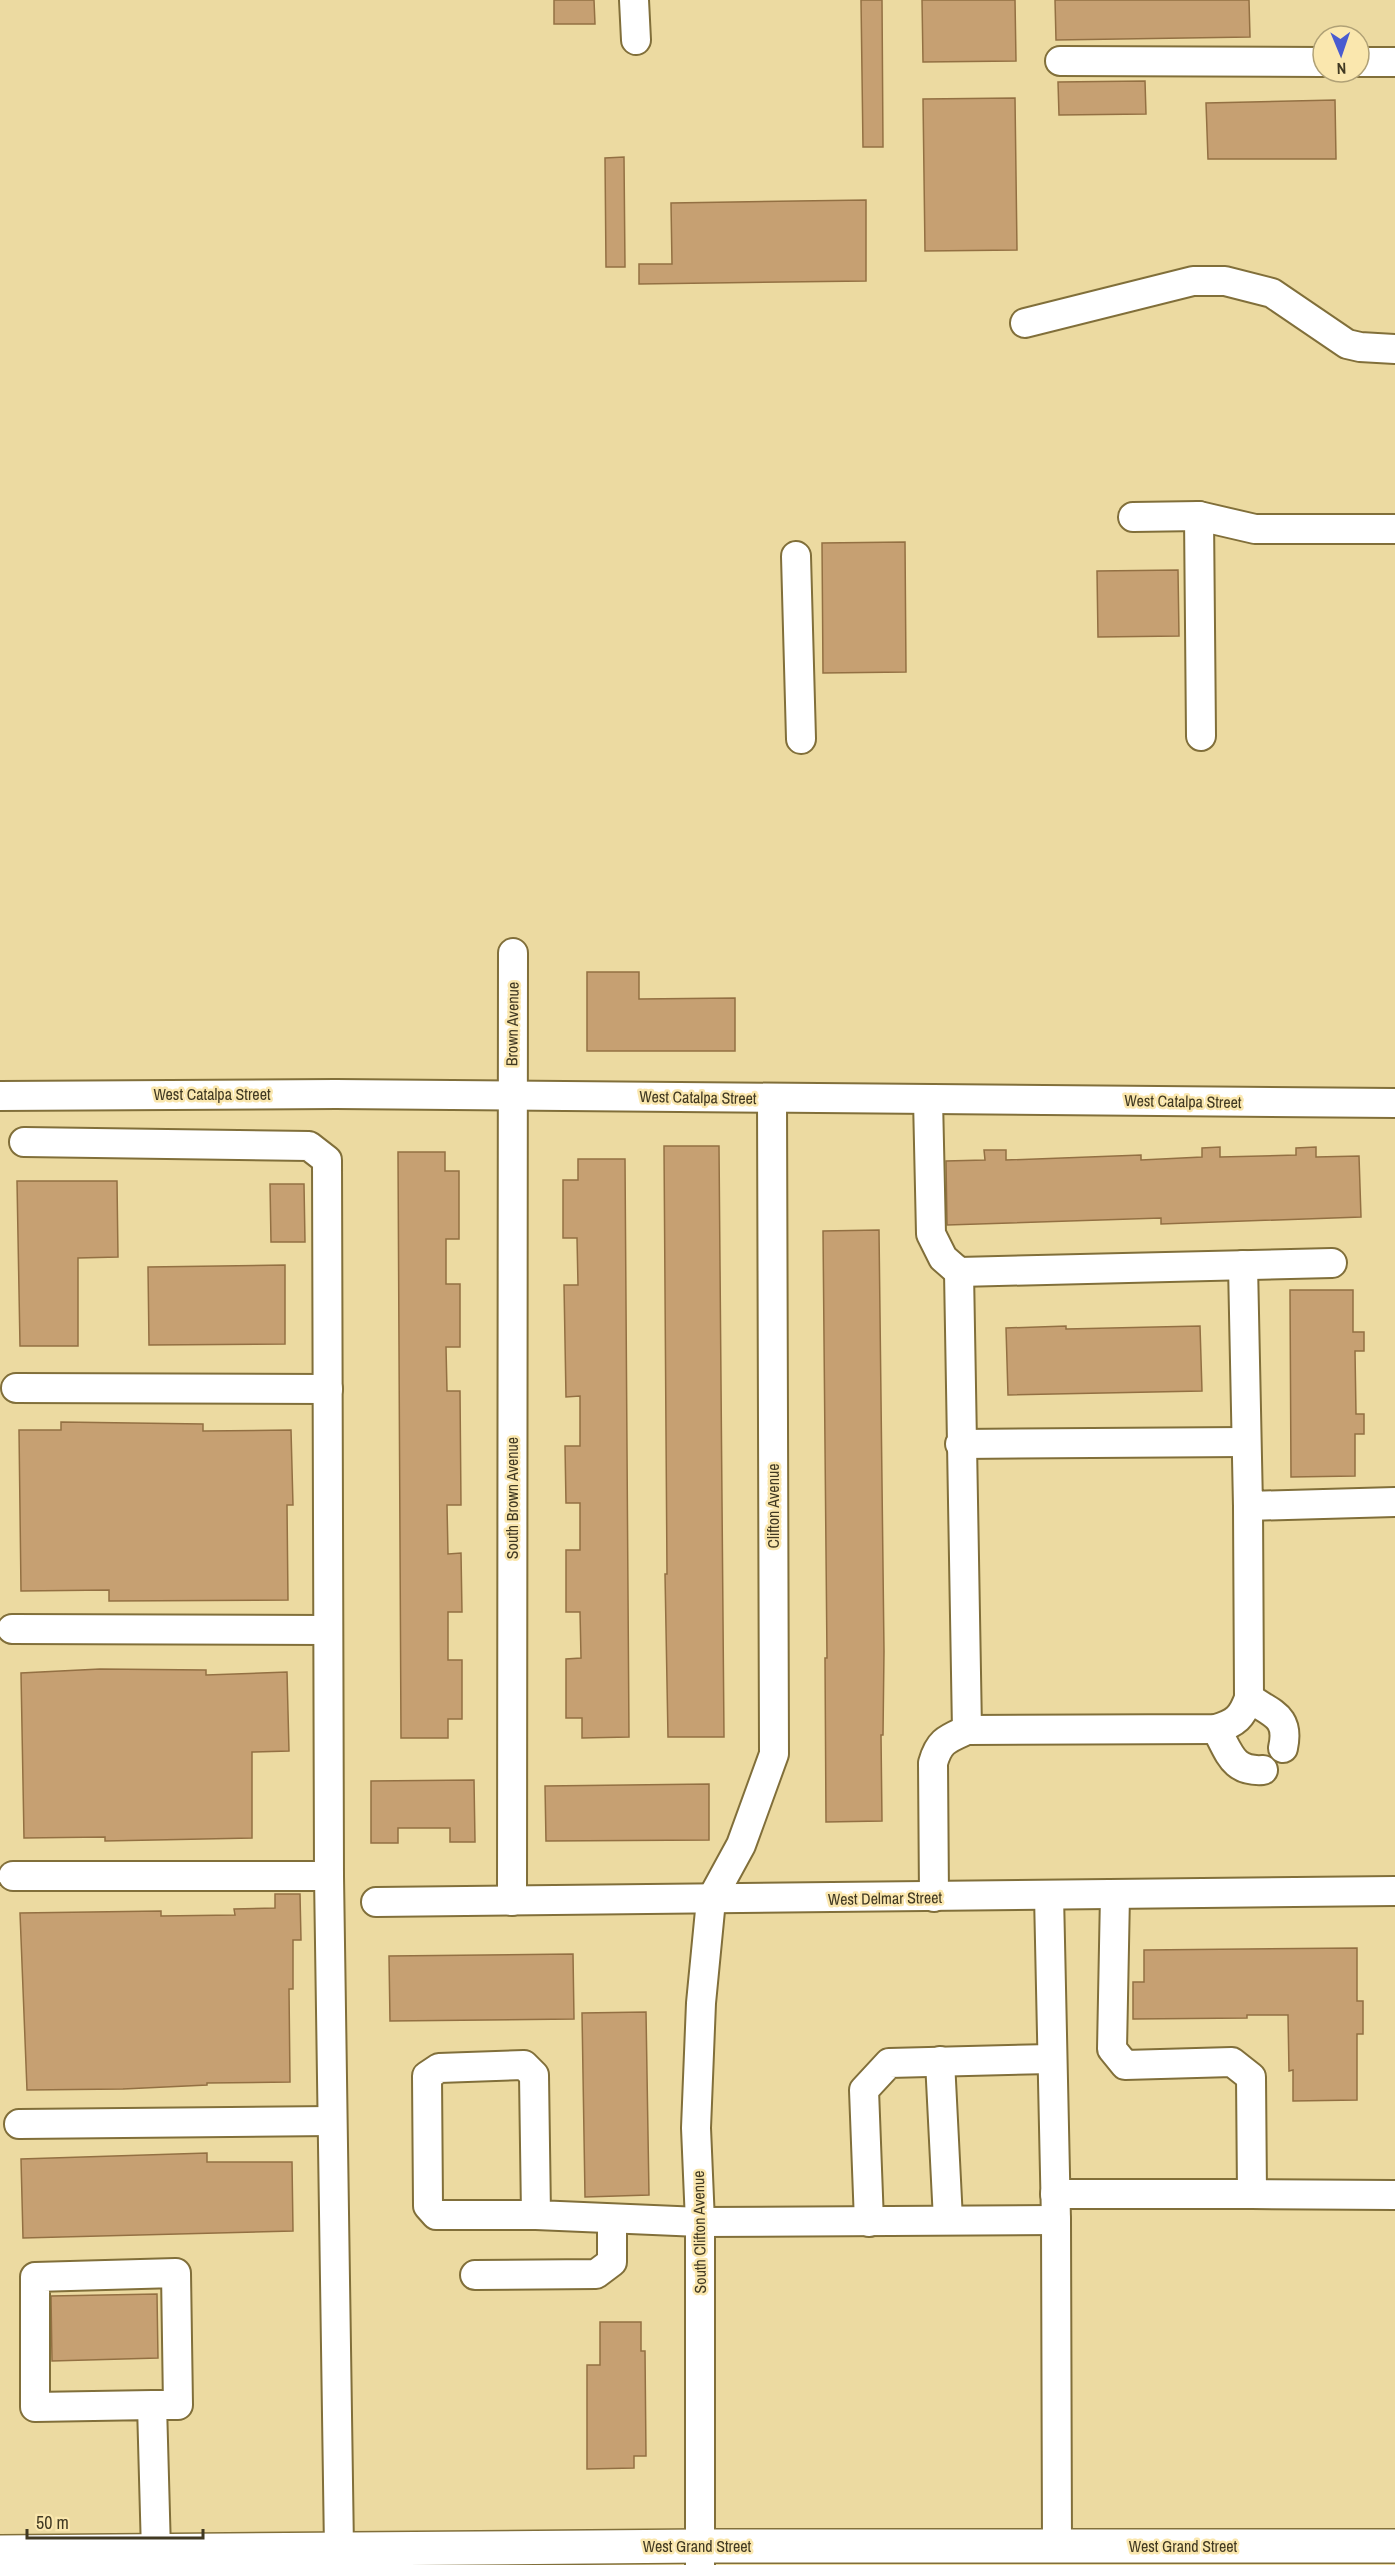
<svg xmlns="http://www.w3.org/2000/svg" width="1395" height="2565" viewBox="0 0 1395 2565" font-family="'Archivo Narrow',sans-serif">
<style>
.building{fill:#c6a072;stroke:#937043;stroke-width:1.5}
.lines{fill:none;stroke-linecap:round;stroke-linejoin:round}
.minor-casing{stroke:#816f3a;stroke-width:32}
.major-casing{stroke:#816f3a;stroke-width:36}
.minor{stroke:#fff;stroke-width:28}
.major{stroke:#fff;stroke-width:33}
.labels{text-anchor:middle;stroke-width:5;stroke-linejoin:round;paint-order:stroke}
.street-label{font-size:16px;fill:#413922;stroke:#fae7ae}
</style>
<rect width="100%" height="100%" fill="#ecdaa1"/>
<g class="building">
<path d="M554,0H594L595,24H554Z"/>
<path d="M861,0H882L883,147H863Z"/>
<path d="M922,0H1015L1016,61L923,62Z"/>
<path d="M1055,0H1249L1250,37L1056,40Z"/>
<path d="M1145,81L1146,114L1059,115L1058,82Z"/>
<path d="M1015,98L1017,250L925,251L923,99Z"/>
<path d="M1335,100L1336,159H1208L1206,103Z"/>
<path d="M624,157L625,267H606L605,158Z"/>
<path d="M866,200V281L639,284V264H672L671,203Z"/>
<path d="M905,542L906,672L823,673L822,543Z"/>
<path d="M1178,570L1179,636L1098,637L1097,571Z"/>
<path d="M587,972H639V999L735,998V1051H587Z"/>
<path d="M664,1146H719L724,1737H668L665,1574H667Z"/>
<path d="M1220,1147V1157L1296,1155V1148L1316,1147V1157L1359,1156L1361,1217L1161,1224V1218L947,1225L946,1161L985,1160L984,1150H1006V1160L1141,1155V1160L1202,1157V1148Z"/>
<path d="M398,1152H445V1171H459V1239H446V1284H460V1347H446L447,1391H460L461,1505H447L448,1554L461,1553L462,1612H448V1660H462V1719H448V1738H401Z"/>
<path d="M578,1159H625L629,1737L582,1738V1718H566V1659L581,1658L580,1612H566V1550H580V1503H566L565,1446H580V1396L566,1397L564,1285H578L577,1238H563V1180H578Z"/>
<path d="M17,1181H117L118,1257L78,1258V1346H20Z"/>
<path d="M270,1184H304L305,1242H271Z"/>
<path d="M879,1230L884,1651L883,1735H881L882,1821L826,1822L825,1658H827L823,1231Z"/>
<path d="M285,1265V1344L149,1345L148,1267Z"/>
<path d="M1290,1290H1353V1332H1364V1351H1355L1356,1414H1364V1434H1355V1476L1291,1477Z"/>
<path d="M1066,1326V1329L1200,1326L1202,1391L1008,1395L1006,1328Z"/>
<path d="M61,1422L203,1424V1431L291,1430L293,1505H287L288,1600L109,1601V1590L21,1591L19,1430H61Z"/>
<path d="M100,1669L206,1670V1675L287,1672L289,1751L252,1752V1838L105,1841V1837L24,1838L21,1673Z"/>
<path d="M474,1780L475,1842H450V1828H398V1843H371V1781Z"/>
<path d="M709,1784V1840L546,1841L545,1786Z"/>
<path d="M275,1894H300L301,1940H293V1989H289L290,2082L207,2083V2085L123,2089L27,2090L20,1913L161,1911V1916L235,1915L234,1909L275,1908Z"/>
<path d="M1357,1948V2001H1363V2034H1357V2100L1293,2101V2070L1289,2071L1288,2015H1247V2018L1133,2019V1982H1144V1950Z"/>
<path d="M573,1954L574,2019L390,2021L389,1956Z"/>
<path d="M646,2012L649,2195L585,2197L582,2013Z"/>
<path d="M207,2153V2162H292L293,2231L23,2238L21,2159Z"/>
<path d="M157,2294L158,2358L52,2361L51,2296Z"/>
<path d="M600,2322H641V2351H645L646,2456H634V2468L587,2469V2365H600Z"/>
</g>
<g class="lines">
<defs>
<g id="minor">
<path d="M634,0L636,40"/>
<path d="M1060,61L1323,62"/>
<path d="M1359,62H1395"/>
<path d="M1025,323L1193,281H1225L1272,293L1347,344L1360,347L1395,349"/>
<path d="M1199,516L1201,736"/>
<path d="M1133,517L1199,516L1255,529H1395"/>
<path d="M796,556L801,739"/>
<path d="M0,1096L336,1094L1395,1103"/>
<path d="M928,1099L931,1234L943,1258L959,1272L1332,1263"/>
<path d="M24,1142L309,1146L327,1160L329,1876L339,2549"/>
<path d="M1243,1265L1248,1506L1395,1502"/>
<path d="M959,1272L967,1730"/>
<path d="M16,1388L328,1389"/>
<path d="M960,1444L1245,1442"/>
<path d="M12,1629L328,1630"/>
<path d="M1249,1698C1272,1714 1290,1716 1283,1748"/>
<path d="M1216,1729C1230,1753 1232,1772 1263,1770"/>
<path d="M13,1876H329"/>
<path d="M1049,1895L1056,2220L1057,2546"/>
<path d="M1115,1895L1112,2049L1125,2065L1232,2062L1251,2077L1252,2194L1395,2195"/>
<path d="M934,1897L933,1763C939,1741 947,1739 967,1730L1216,1729C1236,1723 1242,1717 1249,1698L1248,1506"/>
<path d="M512,1901L513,953"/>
<path d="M376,1902L1395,1891"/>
<path d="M940,2061L948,2220"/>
<path d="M19,2124L332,2121"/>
<path d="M1055,2194H1252"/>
<path d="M536,2215L534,2075L524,2065L439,2068L427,2076L428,2206L436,2215H536L700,2222L1056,2220"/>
<path d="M869,2222L864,2090L889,2063L1051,2059"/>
<path d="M475,2275L596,2274L612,2262V2219"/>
<path d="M152,2405H178L176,2273L35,2277V2407L152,2405L156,2551"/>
<path d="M700,2565V2222L696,2128L701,2003L711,1900L741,1845L774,1754L772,1098"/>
</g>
<path id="major" d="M0,2552L700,2546H1395"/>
</defs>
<use href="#minor" class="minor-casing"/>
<use href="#major" class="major-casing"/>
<use href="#minor" class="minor"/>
<use href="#major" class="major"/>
</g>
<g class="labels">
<g class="street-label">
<text transform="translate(512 1024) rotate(-89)" y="6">Brown Avenue</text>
<text x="212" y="1100">West Catalpa Street</text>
<text transform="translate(698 1097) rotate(1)" y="6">West Catalpa Street</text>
<text transform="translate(1183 1101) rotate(1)" y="6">West Catalpa Street</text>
<text transform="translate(512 1498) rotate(-90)" y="6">South Brown Avenue</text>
<text transform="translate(773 1506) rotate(-90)" y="6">Clifton Avenue</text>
<text transform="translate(885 1898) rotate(-1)" y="6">West Delmar Street</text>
<text transform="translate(699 2232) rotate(-91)" y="6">South Clifton Avenue</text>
<text x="697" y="2552">West Grand Street</text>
<text x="1183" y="2552">West Grand Street</text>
</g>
</g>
<g transform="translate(1341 54) rotate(178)"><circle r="28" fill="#fae7ae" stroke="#b0a176" stroke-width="1.5"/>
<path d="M0-4.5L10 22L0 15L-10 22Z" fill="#495bd0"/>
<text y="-9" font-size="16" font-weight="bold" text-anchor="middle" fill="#413922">N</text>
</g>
<path d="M27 2529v9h176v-9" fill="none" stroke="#413922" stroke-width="3"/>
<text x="36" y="2529" font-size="18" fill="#413922" stroke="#fae7ae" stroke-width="4.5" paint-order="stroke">50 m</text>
</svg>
